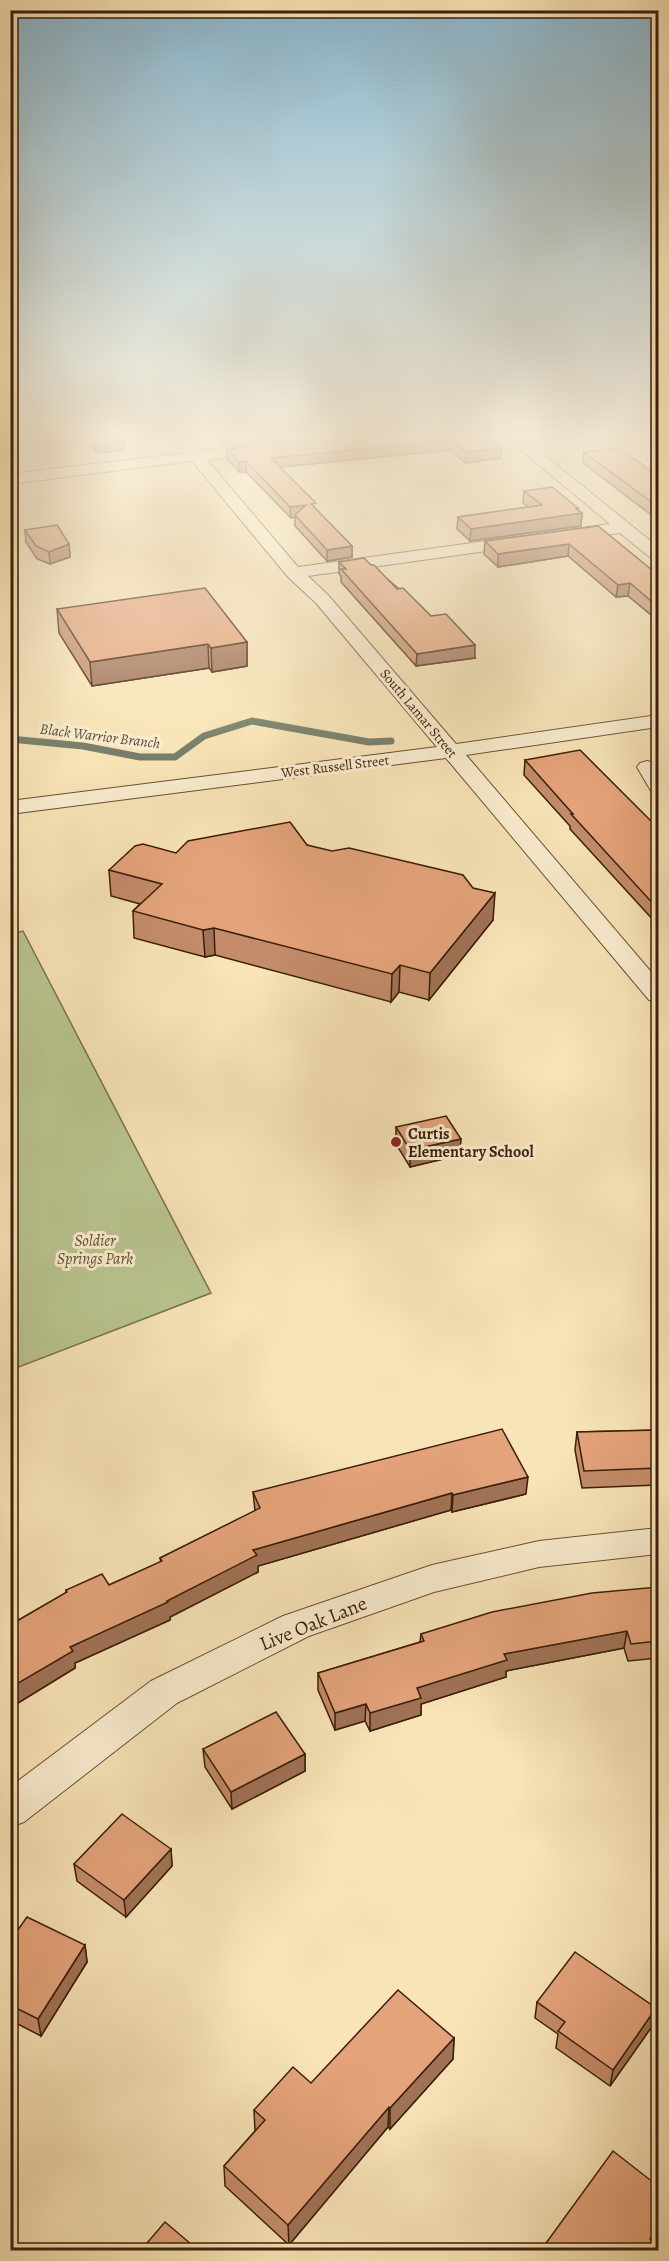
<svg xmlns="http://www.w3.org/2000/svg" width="669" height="2261" viewBox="0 0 669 2261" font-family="Alegreya,serif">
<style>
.green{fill:#b9c591;stroke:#7a724d;stroke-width:1.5}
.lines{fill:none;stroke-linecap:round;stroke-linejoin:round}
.stream{stroke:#767f6b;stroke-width:7}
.minor-casing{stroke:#6a5034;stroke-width:2}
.minor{fill:#faedd0;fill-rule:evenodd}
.wall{fill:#c48c6a;stroke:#3b1e09;stroke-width:1.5}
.shaded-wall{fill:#a07256;stroke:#3b1e09;stroke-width:1.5}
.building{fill:#e4a37b;stroke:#3b1e09;stroke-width:1.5}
.poi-dot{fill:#8f2418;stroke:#faedd0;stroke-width:2}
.labels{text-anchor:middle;stroke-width:6;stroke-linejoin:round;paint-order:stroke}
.far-street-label{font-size:14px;fill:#3b1e09;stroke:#faedd0}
.far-water-label{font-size:15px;font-style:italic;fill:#594e3a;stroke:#faedd0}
.poi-label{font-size:16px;font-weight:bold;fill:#3b1e09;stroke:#faedd0;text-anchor:start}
.park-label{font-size:16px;font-style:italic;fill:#615032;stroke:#faedd0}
.near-street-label{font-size:20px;fill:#3b1e09;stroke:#faedd0}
</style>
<rect width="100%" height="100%" fill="#f8e4b7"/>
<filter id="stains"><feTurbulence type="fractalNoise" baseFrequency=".00333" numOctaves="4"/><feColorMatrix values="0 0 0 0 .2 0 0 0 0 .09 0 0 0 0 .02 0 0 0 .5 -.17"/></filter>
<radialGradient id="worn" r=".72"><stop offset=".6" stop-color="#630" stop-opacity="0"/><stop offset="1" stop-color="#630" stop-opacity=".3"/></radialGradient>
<path class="green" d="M23,931L211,1293L11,1370L10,934Z"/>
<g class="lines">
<path class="stream" d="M10,739L83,746L140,757H175L204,736L252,721L369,742L391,741"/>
<defs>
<g id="minor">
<path d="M170,434H185L200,451L263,443L268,445L271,448L263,453L207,460L298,567L522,536L528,537L530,541L522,546L308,576L328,595L456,744L658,715V727L466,755L658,980V1002L649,1000L446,758L10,814V801L437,747L316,603L288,577L192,461L10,484V474L185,453Z"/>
<path d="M502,434H518L658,547V560L652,559L620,533L566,540L560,539L558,535L560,531L610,524Z"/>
<path d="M647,761L654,763L658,769V793L651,791L637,767L640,763Z"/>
<path d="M658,1528V1554L539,1567L434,1592L309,1636L177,1703L24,1822L10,1827V1787L151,1681L283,1616L432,1565L539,1541Z"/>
</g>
</defs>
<use href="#minor" class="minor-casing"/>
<use href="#minor" class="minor"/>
</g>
<g class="wall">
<path d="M81,434H118L124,440V450L96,453Z"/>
<path d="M351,434L491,440L501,458L465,463L451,450L280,467L316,509L352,546V557L327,561L295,526V517L291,518L246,472H239L227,459V449Z"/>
<path d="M584,452L658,476V520L583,463Z"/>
<path d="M524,491L578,508V510L582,513L581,526L470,541L457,529L458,517L529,507L523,503Z"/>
<path d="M598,526L658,575V618L656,619L628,596L616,597L568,556L498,567L484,554L485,541Z"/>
<path d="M25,530L69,544L70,557L50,564L37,559L26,542Z"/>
<path d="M339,562L371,565L431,616L475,658L416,666L341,582V576L339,574Z"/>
<path d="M57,609L247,642V666L212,672L209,668L92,686L59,633Z"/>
<path d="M525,760L658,828V922L656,923L570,829V826L524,775Z"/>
<path d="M307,845L493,920L429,1000L399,992L391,1002L215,955L205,957L134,938L133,911L140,904L111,896L109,870L176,853Z"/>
<path d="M396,1127L460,1155L410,1167L396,1144Z"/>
<path d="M658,1430V1485L582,1488L575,1450L577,1432Z"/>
<path d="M253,1492L526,1494L452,1512L451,1510L258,1566V1572L170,1617V1620L75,1663V1668L10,1708V1625L66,1593V1590L109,1585L161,1562L160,1558L255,1511Z"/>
<path d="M658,1587V1658L628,1661L624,1648L506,1671V1677L421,1704V1715L370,1731L365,1721L335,1730L318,1690V1673L420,1642L421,1634Z"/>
<path d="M203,1749L305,1754V1771L232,1809L205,1767Z"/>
<path d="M171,1849L172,1866L126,1917L77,1881L74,1864Z"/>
<path d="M10,1941L85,1945L87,1962L41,2036L10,2020Z"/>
<path d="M537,2002L656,2008L653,2025L610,2086L556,2048L558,2034L535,2018Z"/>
<path d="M454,2038L453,2059L390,2129L388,2127L289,2245L225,2186L224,2166L255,2131L254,2110L311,2083Z"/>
</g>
<g class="shaded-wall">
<path d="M236,434H317L221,446V436Z"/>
<path d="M483,434H491V443Z"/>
<path d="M124,440V450L96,453L95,444Z"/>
<path d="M452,440L451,450L271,468V458Z"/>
<path d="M501,448V458L465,463V452Z"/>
<path d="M246,461V472H239V462Z"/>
<path d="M306,505L295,515V517L291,518L290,507Z"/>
<path d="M578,508V514L582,513L581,526L470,541L471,529Z"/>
<path d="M69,544L70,557L50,564L49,552Z"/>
<path d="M569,544L568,556L498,567V554Z"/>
<path d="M352,546V557L327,561V550Z"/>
<path d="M630,583L628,596L616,597L618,585Z"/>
<path d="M658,605V618L656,619L657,606Z"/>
<path d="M247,642V666L212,672L211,648Z"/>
<path d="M208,644L209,668L92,686L90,662Z"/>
<path d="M475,645V658L416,666L417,654Z"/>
<path d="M495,893L493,920L429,1000L430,973Z"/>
<path d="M658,907V922L656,923L657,908Z"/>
<path d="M214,928L215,955L205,957L203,930Z"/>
<path d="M400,965L399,992L391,1002L392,974Z"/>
<path d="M461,1139L460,1155L410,1167V1150Z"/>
<path d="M528,1477L526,1494L452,1512L453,1495Z"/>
<path d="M452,1493L451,1510L258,1566V1572L170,1617V1620L75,1663V1668L10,1708V1688L70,1647L167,1601L253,1550Z"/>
<path d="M627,1631L624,1648L506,1671V1677L421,1704V1715L370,1731V1713L417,1688L504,1654Z"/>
<path d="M366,1704L365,1721L335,1730V1713Z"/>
<path d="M305,1754V1771L232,1809L231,1792Z"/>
<path d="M171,1849L172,1866L126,1917L124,1900Z"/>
<path d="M85,1945L87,1962L41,2036L38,2019Z"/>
<path d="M656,2008L653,2025L610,2086L613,2070Z"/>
<path d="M454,2038L453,2059L390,2129V2108Z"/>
<path d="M389,2107L388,2127L289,2245L288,2225Z"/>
<path d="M658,2226V2241L652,2250L650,2239Z"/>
</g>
<g class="building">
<path d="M88,434H118L124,440L95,444Z"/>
<path d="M221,434H236L221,436Z"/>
<path d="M351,434H484L501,448L465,452L452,440L271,458L316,503L311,504L352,546L327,550L295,515L306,505L290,507L246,461L239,462L227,449Z"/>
<path d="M619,448L658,476V507L584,452Z"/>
<path d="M552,487L578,508L576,509L582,513L471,529L458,517L542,505L524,491Z"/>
<path d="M57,525L69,544L49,552L36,546L25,530Z"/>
<path d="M598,526L658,575V605L657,606L630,583L618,585L569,544L498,554L485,541Z"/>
<path d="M364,558L371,565H374L397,589L403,588L431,616L446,614L475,645L417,654L341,569H346L339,562Z"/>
<path d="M205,588L247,642L211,648L208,644L90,662L57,609Z"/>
<path d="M580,750L658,828V907L657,908L571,814H573L525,760Z"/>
<path d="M290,822L307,845L332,851L349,848L463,875L473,888L495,893L430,973L400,965L392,974L214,928L203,930L133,911L162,884L109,870L135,846L143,844L176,853L188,841Z"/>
<path d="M446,1116L461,1139L410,1150L396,1127Z"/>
<path d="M502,1429L528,1477L453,1495L452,1493L253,1550L257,1555L167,1601L168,1602L70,1647L73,1651L10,1688V1625L67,1592L66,1590L102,1574L109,1585L162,1561L160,1558L260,1508L253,1492Z"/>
<path d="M658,1430V1468L584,1471L577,1432Z"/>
<path d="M658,1587V1641L631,1644L627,1631L504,1654L507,1660L417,1688L421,1698L370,1713L366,1704L335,1713L318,1673L424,1641L421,1634L492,1612L592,1593Z"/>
<path d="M276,1712L305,1754L231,1792L203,1749Z"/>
<path d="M122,1814L171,1849L124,1900L74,1864Z"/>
<path d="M27,1917L85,1945L38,2019L10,2005V1941Z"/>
<path d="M575,1952L656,2008L613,2070L558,2031L565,2022L537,2002Z"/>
<path d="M398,1990L454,2038L390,2108L389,2107L288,2225L224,2166L265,2120L254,2110L293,2067L311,2083Z"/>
<path d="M613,2151L658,2186V2226L650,2239L658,2246V2250H541Z"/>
<path d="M165,2222L198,2250H141Z"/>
</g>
<linearGradient id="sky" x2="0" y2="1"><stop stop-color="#8ab8d0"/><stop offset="0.58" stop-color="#fcf3df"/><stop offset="1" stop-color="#fcf3df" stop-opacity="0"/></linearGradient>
<rect width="669" height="751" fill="url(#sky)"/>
<circle class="poi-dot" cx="396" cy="1142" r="6"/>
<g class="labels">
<g class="far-street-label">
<text transform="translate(419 713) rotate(50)" y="5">South Lamar Street</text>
<text transform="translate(335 766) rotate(-7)" y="5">West Russell Street</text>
</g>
<g class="far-water-label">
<text transform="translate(100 736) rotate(7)" y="5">Black Warrior Branch</text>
</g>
<g class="poi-label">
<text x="408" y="1139">Curtis<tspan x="408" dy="18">Elementary School</tspan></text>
</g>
<g class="park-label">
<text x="95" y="1246">Soldier<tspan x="95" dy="18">Springs Park</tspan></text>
</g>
<g class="near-street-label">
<text transform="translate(313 1623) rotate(-22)" y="7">Live Oak Lane</text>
</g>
</g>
<rect width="669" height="2261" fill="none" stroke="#f8e4b7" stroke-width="36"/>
<rect x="12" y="12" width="645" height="2237" fill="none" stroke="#3b1e09" stroke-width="3"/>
<rect x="18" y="18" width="633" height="2225" fill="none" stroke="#3b1e09" stroke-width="1.5"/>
<rect width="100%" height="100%" filter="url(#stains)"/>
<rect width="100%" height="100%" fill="url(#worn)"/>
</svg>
